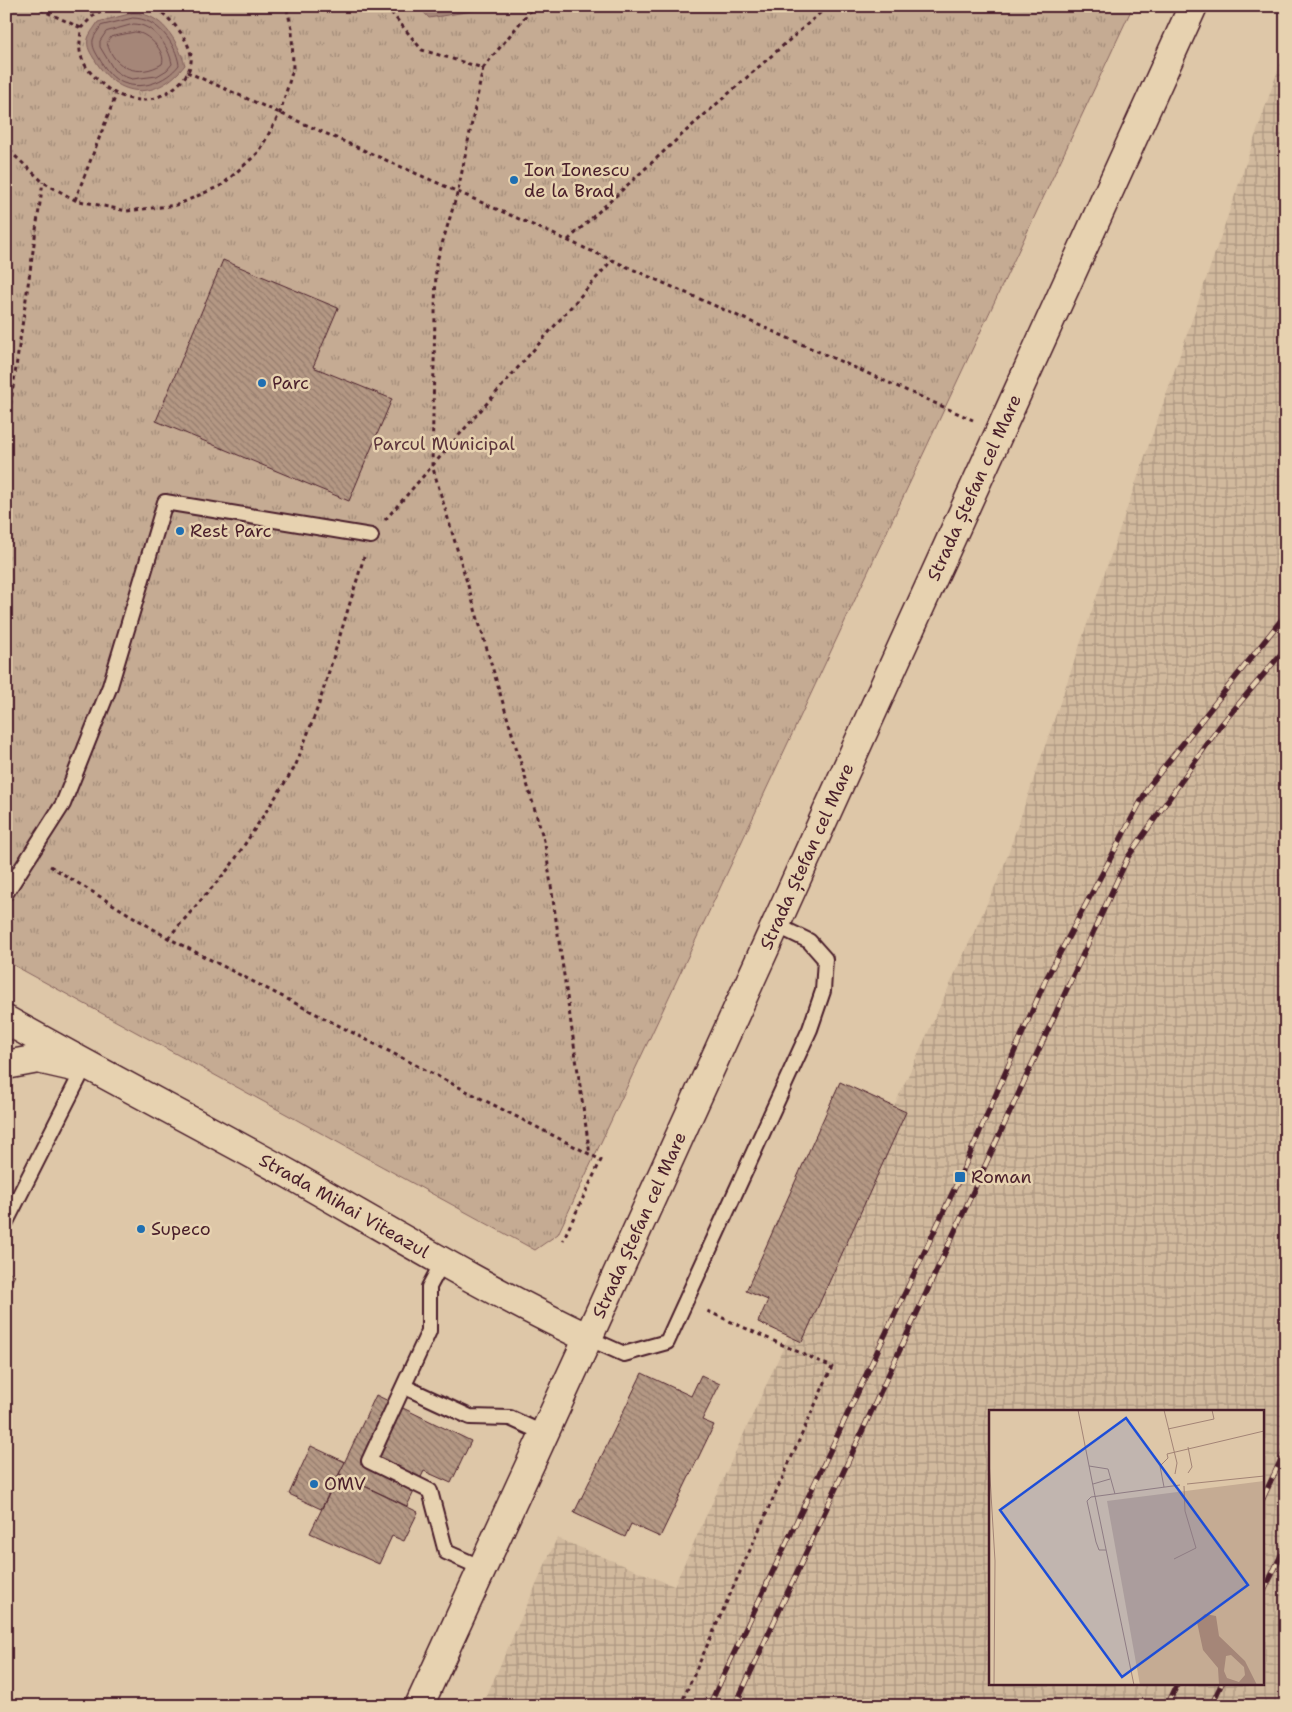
<svg xmlns="http://www.w3.org/2000/svg" width="1292" height="1712" viewBox="0 0 1292 1712" font-family="'Shantell Sans',sans-serif">
<style>
.industrial{fill:url(#industrial-grid);fill-rule:evenodd}
.grass{fill:url(#grass-tufts);stroke:#88655f}
.water{fill:#a58678;stroke:#815d59}
.lines{fill:none;stroke-linecap:round;stroke-linejoin:round}
.shore{stroke:#6e484a;stroke-width:1}
.building{fill:url(#building-back-hatch);stroke:#4a1f2b}
.service-casing{stroke:#4a1f2b;stroke-width:18}
.tertiary-casing{stroke:#4a1f2b;stroke-width:31}
.primary-casing{stroke:#4a1f2b;stroke-width:31}
.trunk-casing{stroke:#4a1f2b;stroke-width:31}
.path{stroke:#4a1f2b;stroke-width:3;stroke-dasharray:4 4;stroke-linecap:butt}
.service{stroke:#e7d2b0;stroke-width:14}
.tertiary{stroke:#e7d2b0;stroke-width:28}
.primary{stroke:#e7d2b0;stroke-width:28}
.trunk{stroke:#e7d2b0;stroke-width:28}
.rail-casing{stroke:#4a1f2b;stroke-width:5.5}
.rail{stroke:#e7d2b0;stroke-width:4;stroke-dasharray:11;stroke-linecap:butt}
.poi-dot{fill:#1f6fb2;stroke:#e7d2b0;stroke-width:2}
.labels{text-anchor:middle;stroke-width:5;stroke-linejoin:round;paint-order:stroke}
.poi-label{font-size:18px;fill:#4a1f2b;stroke:#e7d2b0;text-anchor:start}
.park-label{font-size:18px;fill:#5c343b;stroke:#e7d2b0}
.street-label{font-size:18px;fill:#4a1f2b;stroke:#e7d2b0}
.inset-road{fill:none;stroke:#a38476;stroke-width:1}
.view{fill:#1d4ed8;fill-opacity:0.15;stroke:#1d4ed8;stroke-width:2.5}
.inset-edge{fill:none;stroke:#4a1f2b;stroke-width:2.5}
</style>
<defs>
<pattern id="industrial-grid" width="8" height="8" patternUnits="userSpaceOnUse" patternTransform="scale(1.25)"><rect width="8" height="8" fill="#d1b99d"/><path d="M0 4h8M4 0v8" fill="none" stroke="#ac9680"/></pattern>
<pattern id="grass-tufts" width="24" height="20" patternUnits="userSpaceOnUse" patternTransform="scale(1.25)"><rect width="24" height="20" fill="#c5ab93"/><path d="M3 7l-1-3M5 7V3M7 7l1-3M15 17l-1-3M17 17v-4M19 17l1-3" fill="none" stroke="#a28b78"/></pattern>
<pattern id="building-back-hatch" width="6" height="6" patternUnits="userSpaceOnUse" patternTransform="scale(1.25)"><rect width="6" height="6" fill="#b49884"/><path d="M-1 5l2 2M0 0l6 6M5-1l2 2" fill="none" stroke="#947b6c"/></pattern>
</defs>
<rect width="100%" height="100%" fill="#dec7a8"/>
<filter id="ink" filterUnits="userSpaceOnUse"><feTurbulence type="fractalNoise" baseFrequency=".02" numOctaves="2"/><feDisplacementMap in="SourceGraphic" scale="10" xChannelSelector="R" yChannelSelector="G"/><feConvolveMatrix kernelMatrix="1 2 1 2 8 2 1 2 1" color-interpolation-filters="sRGB"/></filter>
<g filter="url(#ink)">
<path class="industrial" d="M1286,47V1706H482L557,1538L674,1586L1002,871ZM991,1411H1263V1683H991Z"/>
<path class="grass" d="M6,6H1133L558,1234L535,1250L6,961Z"/>
<g class="water">
<path d="M418,6H503L429,18Z"/>
<path d="M133,13C162,13 177,40 185,65C157,101 118,99 95,60C91,54 86,47 88,39C89,34 95,27 98,22Z"/>
</g>
<g class="lines">
<g class="shore">
<path d="M133,18C157,18 176,43 179,65C166,82 140,92 119,81C110,76 104,67 99,58C96,53 92,47 93,40C94,35 99,30 101,26Z"/>
<path d="M134,24C153,24 169,46 172,64L167,70L157,76L132,79L123,76L114,70L100,47V41L106,32Z"/>
<path d="M135,32C147,32 167,52 162,64C139,78 114,69 107,43L111,37Z"/>
</g>
</g>
<g class="building">
<path d="M223,260L338,308L313,367L392,399L349,501L156,421Z"/>
<path d="M840,1082L906,1112L802,1342L758,1322L768,1300L746,1291Z"/>
<path d="M6,1270L15,1275L6,1293Z"/>
<path d="M642,1373L691,1396L701,1375L720,1384L702,1420L714,1425L660,1537L631,1524L625,1537L574,1513Z"/>
<path d="M376,1395L471,1441L451,1483L424,1471L407,1506L339,1474Z"/>
<path d="M311,1446L345,1462L321,1509L289,1494Z"/>
<path d="M339,1474L418,1512L404,1541L392,1536L379,1564L310,1533Z"/>
</g>
<g class="lines">
<defs>
<g id="service">
<path d="M6,893L63,804L110,686L165,502L371,536"/>
<path d="M6,1222L83,1070"/>
<path d="M443,1261L429,1287V1331L369,1461L430,1491L446,1552L482,1568"/>
<path d="M588,1338L624,1354L667,1342L810,1029L823,991L825,959L809,941L776,925"/>
<path d="M405,1387L470,1417L510,1418L545,1434"/>
</g>
<g id="tertiary">
<path id="s1" d="M6,1020C100,1073 195,1122 289,1174C388,1230 485,1289 588,1338"/>
<path d="M6,1065L38,1059L73,1067"/>
</g>
<g id="primary">
<path id="s2" d="M588,1338L1193,6"/>
</g>
<path id="trunk" d="M419,1706L588,1338"/>
</defs>
<use href="#service" class="service-casing"/>
<use href="#tertiary" class="tertiary-casing"/>
<use href="#primary" class="primary-casing"/>
<use href="#trunk" class="trunk-casing"/>
<g class="path">
<path d="M33,6L81,28"/>
<path d="M117,6L96,13L81,28C81,35 79,44 80,51C82,63 89,72 98,80C109,92 125,100 142,100C165,100 198,76 190,51C184,32 169,18 154,6"/>
<path d="M386,6L422,50L483,68L534,6"/>
<path d="M483,68L458,191L436,264L432,465L545,844L590,1155"/>
<path d="M187,72L973,420"/>
<path d="M6,143L14,155L43,182L75,200L127,211L177,205L222,185L259,152L280,113L293,69L292,28L286,6"/>
<path d="M75,200L116,95"/>
<path d="M568,240L686,131L828,6"/>
<path d="M6,436L43,182"/>
<path d="M385,520L612,260"/>
<path d="M50,866L168,938L601,1160L563,1240"/>
<path d="M168,938L230,867L295,767L319,704L364,557"/>
<path d="M680,1706L832,1367L707,1311"/>
</g>
<use href="#service" class="service"/>
<use href="#tertiary" class="tertiary"/>
<use href="#primary" class="primary"/>
<use href="#trunk" class="trunk"/>
<defs>
<g id="rail">
<path d="M1263,1498L1286,1449"/>
<path d="M1263,1593L1286,1545"/>
<path d="M709,1706L960,1177L1046,979L1149,786L1286,614"/>
<path d="M735,1706L1128,857L1220,726L1286,648"/>
<path d="M1167,1706L1178,1683"/>
<path d="M1211,1706L1222,1683"/>
</g>
</defs>
<use href="#rail" class="rail-casing"/>
<use href="#rail" class="rail"/>
</g>
</g>
<g class="poi-dot">
<circle cx="514" cy="180" r="5"/>
<circle cx="262" cy="383" r="5"/>
<circle cx="180" cy="531" r="5"/>
<rect x="954" y="1171" width="12" height="12" rx="2.5"/>
<circle cx="141" cy="1229" r="5"/>
<circle cx="314" cy="1484" r="5"/>
</g>
<g class="labels">
<g class="poi-label">
<text x="524" y="176">Ion Ionescu<tspan x="524" dy="21">de la Brad</tspan></text>
<text x="272" y="389">Parc</text>
<text x="190" y="537">Rest Parc</text>
<text x="971" y="1183">Roman</text>
<text x="151" y="1235">Supeco</text>
<text x="324" y="1490">OMV</text>
</g>
<g class="park-label">
<text x="444" y="450">Parcul Municipal</text>
</g>
<g class="street-label">
<text dy="6" stroke="none"><textPath href="#s2" startOffset="934">Strada Ștefan cel Mare</textPath></text>
<text dy="6" stroke="none"><textPath href="#s2" startOffset="529">Strada Ștefan cel Mare</textPath></text>
<text dy="6" stroke="none"><textPath href="#s1" startOffset="386">Strada Mihai Viteazul</textPath></text>
<text dy="6" stroke="none"><textPath href="#s2" startOffset="124">Strada Ștefan cel Mare</textPath></text>
</g>
</g>
<g transform="translate(989 1410)">
<rect width="275" height="275" fill="#dec7a8"/>
<path d="M275,71V275H151L118,91Z" fill="#c5ab93"/>
<path d="M216,204L227,206L230,226L256,251L268,275H230L229,258L214,240L208,212ZM242,245L255,257L256,265L250,272L238,268L235,261L237,246Z" fill="#a58678" fill-rule="evenodd"/>
<path class="inset-road" d="M89,0L106,86M175,0L188,53L186,64M179,19L225,9L223,0M199,37L203,57L199,63M0,50L6,151L5,275M100,56L119,59L126,84M104,74L121,69M198,74L275,66M175,77L171,56L179,48L178,44L275,21M106,86L145,275M117,140H110L107,132L98,91L102,87L191,75M185,149L207,138L196,101L195,76"/>
<path class="view" d="M137,8L259,175L133,267L11,100Z"/>
<rect width="275" height="275" class="inset-edge"/>
</g>
<rect width="1292" height="1712" fill="none" stroke="#e7d2b0" stroke-width="25"/>
<rect x="12" y="12" width="1267" height="1687" fill="none" stroke="#4a1f2b" stroke-width="2" filter="url(#ink)"/>
</svg>
